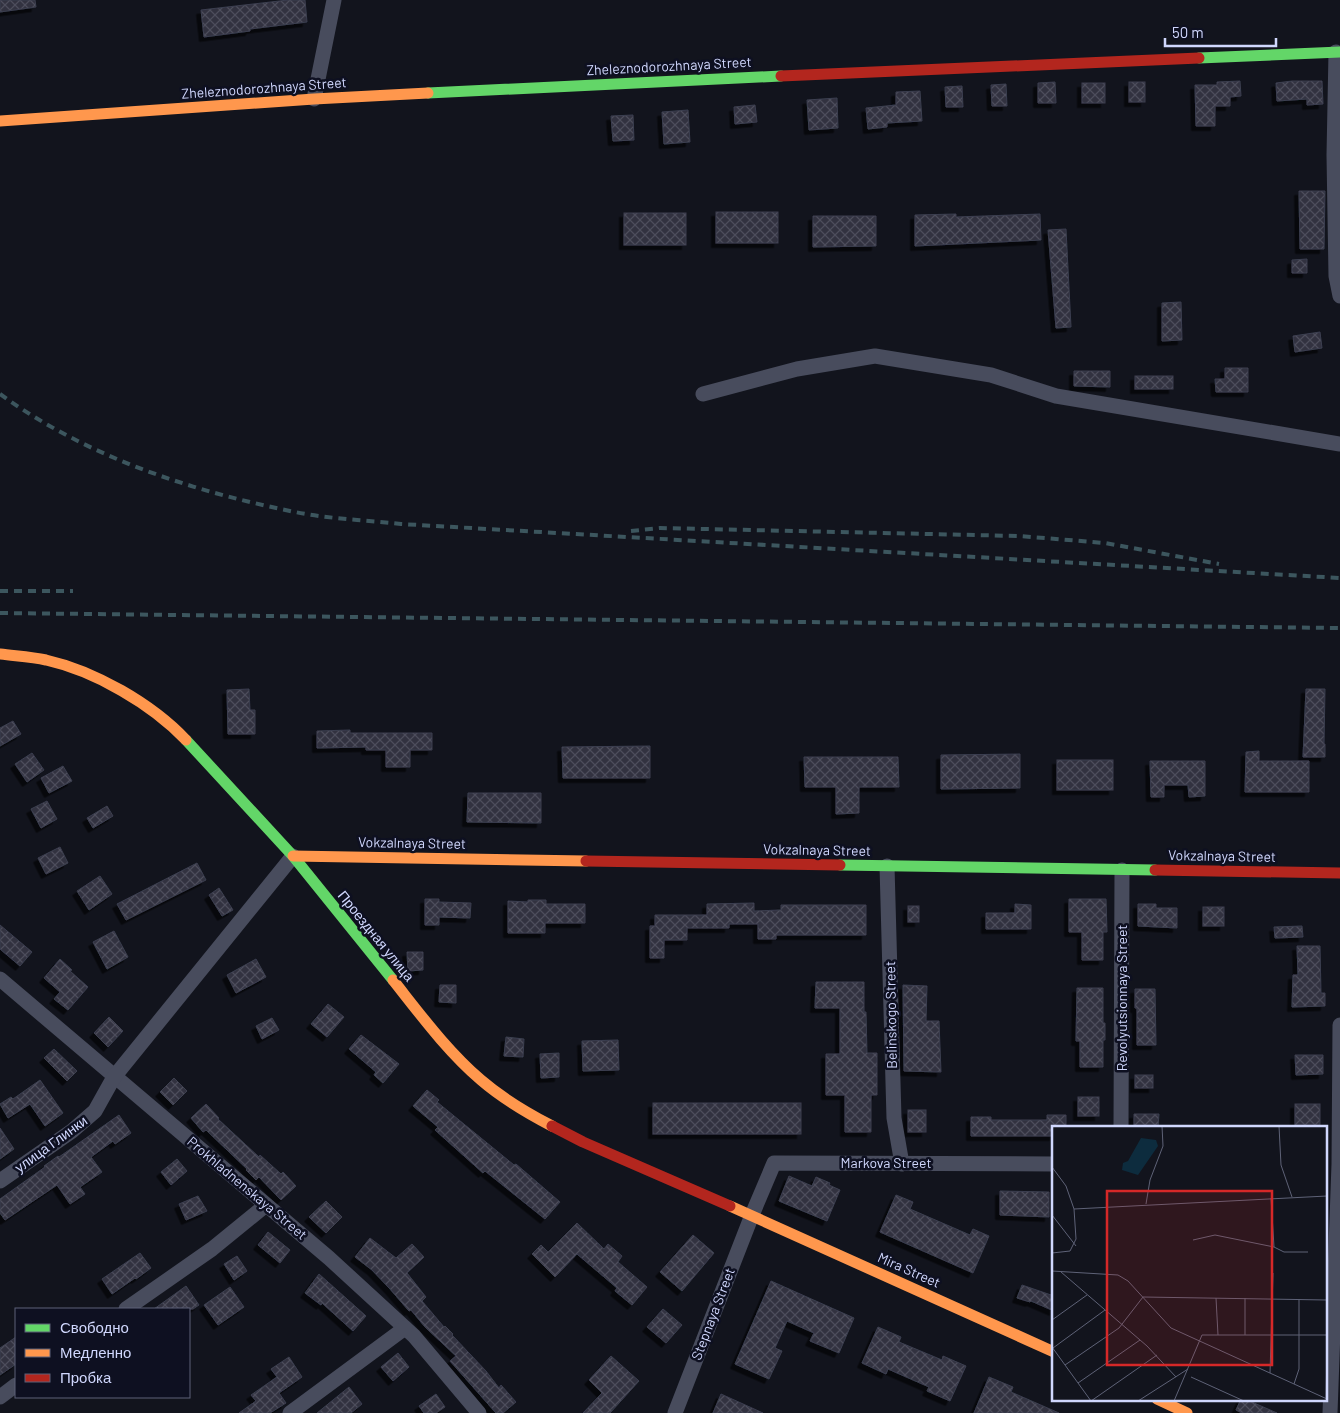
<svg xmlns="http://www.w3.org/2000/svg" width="1340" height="1413" viewBox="0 0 1340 1413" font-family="Barlow,sans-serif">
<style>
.building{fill:url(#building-cross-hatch);stroke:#3c3f50;filter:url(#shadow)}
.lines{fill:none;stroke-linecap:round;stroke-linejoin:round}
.street{stroke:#484c5d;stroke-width:15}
.fast{stroke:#63d668;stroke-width:11}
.slow{stroke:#ff974d;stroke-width:11}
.jam{stroke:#b3261e;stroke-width:11}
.rail{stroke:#3c565e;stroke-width:4;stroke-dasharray:8 6;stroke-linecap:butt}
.labels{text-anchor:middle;stroke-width:5;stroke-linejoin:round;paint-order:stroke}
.street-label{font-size:14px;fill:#d0d7fd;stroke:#0e1021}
.inset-road{fill:none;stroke:#5e6277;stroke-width:1}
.view{fill:#d62828;fill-opacity:0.15;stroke:#d62828;stroke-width:2.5}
.inset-edge{fill:none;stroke:#d0d7fd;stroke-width:2.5}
</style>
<defs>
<pattern id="building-cross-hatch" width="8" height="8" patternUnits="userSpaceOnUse" patternTransform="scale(1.25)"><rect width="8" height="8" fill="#30313f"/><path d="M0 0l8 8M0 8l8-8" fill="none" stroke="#4d4e5c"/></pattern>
<filter id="shadow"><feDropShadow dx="-4.5" dy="4.5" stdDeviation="0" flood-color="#0009"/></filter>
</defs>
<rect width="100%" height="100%" fill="#12141d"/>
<g class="building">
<path d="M0,0H35L36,7L0,12Z"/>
<path d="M288,0H305L307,22L250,29V31L204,37L201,10Z"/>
<path d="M1240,81L1241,96L1230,97V106H1215V126H1196L1195,85H1217V82Z"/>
<path d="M1292,81H1322L1323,104L1307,105V99L1277,101L1276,83Z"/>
<path d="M1055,82L1056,103H1038V83Z"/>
<rect x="1129" y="82" width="16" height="20"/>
<rect x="1082" y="83" width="23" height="20"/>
<path d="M1006,84L1007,106H992L991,85Z"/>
<path d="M962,86L963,107H946L945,87Z"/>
<path d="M920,91L922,121L887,123V127L868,129L866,108L896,105V92Z"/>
<path d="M837,98L838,128L809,130L807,100Z"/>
<path d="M755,105L757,122L735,124L734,107Z"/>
<path d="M688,110L690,142L664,144L662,112Z"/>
<path d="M633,115L634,140L613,141L611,116Z"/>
<path d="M1299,191H1325L1324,249H1300Z"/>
<rect x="716" y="212" width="62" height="31"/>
<rect x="624" y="213" width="62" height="32"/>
<path d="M956,214V217L1040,214L1041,240L915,246V215Z"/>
<path d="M813,216H876V246L813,247Z"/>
<path d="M1066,229L1071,327L1056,328L1048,230Z"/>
<path d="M1307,259V273H1292V260Z"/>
<path d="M1181,302L1182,340L1162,341V303Z"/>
<path d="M1320,332L1322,348L1295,352L1293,336Z"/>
<path d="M1225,368H1248V392H1216L1215,379H1225Z"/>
<path d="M1074,371H1110V387L1074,386Z"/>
<rect x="1135" y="376" width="38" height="13"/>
<path d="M249,689L250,710H255V734H228L227,690Z"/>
<path d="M1306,689H1325L1324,744H1325V757H1303Z"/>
<path d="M13,721L21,734L0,746V728Z"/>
<path d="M350,730V733H432V750H410V767H386V750H366V747L317,748V731Z"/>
<path d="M650,746V778H563L562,747Z"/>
<path d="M1259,751V761H1309V792H1245L1246,752Z"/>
<path d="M32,753L44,770L27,782L15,764Z"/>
<path d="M1020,754V788L941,789V755Z"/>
<path d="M804,757H898L899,787H859V813L836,814V787H805Z"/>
<rect x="1057" y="760" width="56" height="30"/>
<path d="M1150,761H1205V796L1189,797L1188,785H1164V797H1151Z"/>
<path d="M63,766L72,781L49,793L41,778Z"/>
<path d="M468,793H541V823L467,822Z"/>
<path d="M47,801L57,819L41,828L31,809Z"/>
<path d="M107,806L113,816L93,828L87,818Z"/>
<path d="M60,847L68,863L46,874L38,858Z"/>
<path d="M197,863L206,880L126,920L117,904Z"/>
<path d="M100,876L112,894L89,910L77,891Z"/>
<path d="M219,888L233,910L222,916L209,895Z"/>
<path d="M425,899H439V902L471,903L470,918L439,917V925H425Z"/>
<path d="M1069,899H1106L1107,932H1103V960H1082V932H1069Z"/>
<path d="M528,900H546V904H585V923H545V933H508V901L528,902Z"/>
<path d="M754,903V911L781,910V905H866V935H776V939H758V924H729V928H687V940H664V958H650V926H655V915H707V904Z"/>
<path d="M1015,904L1031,905V929H986V913H1015Z"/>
<path d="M1138,904H1156V908H1177V928L1138,926Z"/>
<rect x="908" y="906" width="11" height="16"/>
<rect x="1203" y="907" width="21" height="19"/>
<path d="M0,925L32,952L20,966L0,949Z"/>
<path d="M1302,926L1303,937L1275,938L1274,927Z"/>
<path d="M114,931L128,957L107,969L93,942Z"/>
<path d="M1297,946H1320L1321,993H1325V1006L1292,1007L1293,975H1298Z"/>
<path d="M407,952H423V970L408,971Z"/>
<path d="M60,959L72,970L70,971L88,987L68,1010L54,999L60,992L44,978Z"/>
<path d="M256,959L266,977L236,993L227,975Z"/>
<path d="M816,982H864V1012H866L867,1053H877V1095H871V1132H845V1095H826V1054H840V1008H815Z"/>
<path d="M440,985H456V1003L439,1002Z"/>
<path d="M903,985L927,986L926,1021H939L941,1072L904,1071Z"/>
<path d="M1077,988H1103V1023H1105V1040H1103V1067H1080V1041H1076Z"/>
<path d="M1135,989H1155L1156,1045H1137V1008H1135Z"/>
<path d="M328,1004L344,1017L327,1037L311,1024Z"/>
<path d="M109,1017L123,1031L108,1047L94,1033Z"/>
<path d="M272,1018L279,1030L262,1039L256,1026Z"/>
<path d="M361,1035L399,1064L383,1083L374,1075L376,1072L349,1049Z"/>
<path d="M506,1037L524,1039L523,1057L504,1056Z"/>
<path d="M618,1040L619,1070L583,1071L582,1041Z"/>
<path d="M54,1049L77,1071L67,1081L44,1058Z"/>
<path d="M559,1053V1077L541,1078L540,1054Z"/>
<path d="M1295,1055H1323V1074L1296,1075Z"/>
<rect x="1135" y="1075" width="18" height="13"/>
<path d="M174,1078L187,1091L173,1105L160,1092Z"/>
<path d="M40,1080L63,1113L45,1126L30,1104L8,1118L0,1104L11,1097L13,1099Z"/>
<path d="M427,1090L439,1100L437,1102L514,1165L516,1164L560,1202L545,1219L485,1171L483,1173L435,1130L438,1127L413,1106Z"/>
<rect x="1078" y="1097" width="21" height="19"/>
<rect x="653" y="1103" width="148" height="31"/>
<path d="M206,1104L219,1118L218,1119L259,1157L260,1155L281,1174L283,1172L296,1186L281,1200L259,1177L256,1180L246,1170L247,1169L206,1130L203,1132L191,1118Z"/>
<rect x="1295" y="1104" width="25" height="23"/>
<rect x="908" y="1110" width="18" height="22"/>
<path d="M1134,1114H1159L1158,1127H1134Z"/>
<path d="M119,1115L131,1133L115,1144L113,1141L91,1157L102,1172L80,1187L85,1194L70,1204L57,1185L5,1220L0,1213V1199L45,1167L44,1166L58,1156L59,1157Z"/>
<path d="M1047,1115H1066V1127H1054V1136H971V1117H991V1120H1047Z"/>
<path d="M0,1128L14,1149L0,1159Z"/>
<path d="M177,1159L187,1171L171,1185L161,1172Z"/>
<path d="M789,1176L812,1186L816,1177L830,1183L829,1185L840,1190L827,1221L779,1201Z"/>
<path d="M1000,1191L1049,1192V1217L1000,1215Z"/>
<path d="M896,1195L913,1202L910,1209L970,1235L973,1229L989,1236L973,1273L880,1232Z"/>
<path d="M198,1196L207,1211L186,1220L179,1204Z"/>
<path d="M326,1201L342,1217L326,1233L309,1217Z"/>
<path d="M577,1223L604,1249L608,1244L622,1256L618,1262L647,1287L632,1305L615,1291L617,1288L577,1254L555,1277L532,1254L541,1245L548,1252Z"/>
<path d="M268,1232L290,1250L280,1263L258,1245Z"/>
<path d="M693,1235L714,1253L682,1291L660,1272Z"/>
<path d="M370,1238L396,1258L412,1244L424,1257L407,1273L426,1297L422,1301L444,1327L445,1326L453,1334L452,1335L486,1371L499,1388L501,1385L516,1402L503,1413H496L450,1361L456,1356L425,1327L411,1310L409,1311L390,1289L372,1270L355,1257Z"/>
<path d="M140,1253L151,1268L136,1279L135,1278L112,1294L102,1279Z"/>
<path d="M237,1256L247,1271L234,1280L224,1264Z"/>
<path d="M319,1274L366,1316L353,1331L322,1303L321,1305L305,1293Z"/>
<path d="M771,1281L854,1318L839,1353L810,1341L814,1333L787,1321L775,1348L782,1351L769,1379L735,1364Z"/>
<path d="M1022,1285L1054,1296V1311L1031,1301L1030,1302L1017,1298Z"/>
<path d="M186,1286L199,1305L193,1309H154Z"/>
<path d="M230,1287L244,1307L218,1325L204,1305Z"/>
<path d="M663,1309L682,1325L666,1343L647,1327Z"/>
<path d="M878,1327L901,1337L899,1342L942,1360L943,1356L966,1366L950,1401L927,1391L929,1387L888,1369L886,1374L862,1363Z"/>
<path d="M16,1337V1364L0,1375V1348Z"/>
<path d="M398,1353L409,1367L393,1381L381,1367Z"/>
<path d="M611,1356L639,1381L610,1413H583L602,1393L589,1380Z"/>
<path d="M289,1357L302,1377L279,1393L286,1403L270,1413H239L256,1401L251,1395L277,1377L271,1369Z"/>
<path d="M989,1377L1013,1387L1011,1392L1059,1413H974Z"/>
<path d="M349,1387L362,1404L351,1413H317Z"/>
<path d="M436,1394L445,1407L436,1413H424L419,1406Z"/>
<path d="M721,1394L763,1413H713Z"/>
<path d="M1241,1399H1245L1277,1413H1242L1236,1410Z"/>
</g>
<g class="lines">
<g class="street">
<path d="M1336,52L1334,155L1336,276L1340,296"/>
<path d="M314,99L334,0"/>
<path d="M703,394L797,369L875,356L991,375L1056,396L1340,444"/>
<path d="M887,866L894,1118L902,1164"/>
<path d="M0,979L329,1258L414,1336L479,1413"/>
<path d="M1121,1127L1122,870"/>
<path d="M0,1181L72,1131L95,1111L114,1077L293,856"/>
<path d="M126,1309L212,1249L266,1205"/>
<path d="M0,1397L16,1385"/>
<path d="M290,1413L405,1328"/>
<path d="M675,1413L752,1215L774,1163L1054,1164"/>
<path d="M1330,1413L1339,1164L1340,1025"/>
</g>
<g class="fast">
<path d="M1199,58L1340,52"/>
<path d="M428,93L781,76"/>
<path d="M186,740L293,856L393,980"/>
<path d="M840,865L1155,870"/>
</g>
<g class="slow">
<path d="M0,121L314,99L428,93"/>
<path d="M0,654C15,656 31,657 46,660C95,671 152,704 186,740"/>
<path d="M293,856L586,861"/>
<path d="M393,980C420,1014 447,1051 481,1080C503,1099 527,1113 552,1126"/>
<path d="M730,1206L1054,1352"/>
<path d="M1157,1399L1187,1413"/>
</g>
<g class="jam">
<path d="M781,76L1199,58"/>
<path d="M586,861L840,865"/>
<path d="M1155,870L1340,873"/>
<path d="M552,1126L583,1142L730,1206"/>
</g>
<g class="rail">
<path d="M0,394C87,457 191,491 295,512C329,519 366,520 401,524L1340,578"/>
<path d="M631,531L660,528L1019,536L1105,543L1219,564"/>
<path d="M0,591H73"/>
<path d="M0,613L1340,628"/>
</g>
</g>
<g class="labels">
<g class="street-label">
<text transform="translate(669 66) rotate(-3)" y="5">Zheleznodorozhnaya Street</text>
<text transform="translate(264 88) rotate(-4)" y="5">Zheleznodorozhnaya Street</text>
<text transform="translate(412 843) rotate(1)" y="5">Vokzalnaya Street</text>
<text transform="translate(817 850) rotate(1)" y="5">Vokzalnaya Street</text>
<text transform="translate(1222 856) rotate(1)" y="5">Vokzalnaya Street</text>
<text transform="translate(376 936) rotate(51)" y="5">Проездная улица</text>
<text transform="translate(1122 998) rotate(-90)" y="5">Revolyutsionnaya Street</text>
<text transform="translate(891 1015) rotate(-91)" y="5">Belinskogo Street</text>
<text transform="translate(51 1144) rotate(-36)" y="5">улица Глинки</text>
<text x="886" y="1168">Markova Street</text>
<text transform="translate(247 1188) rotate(40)" y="5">Prokhladnenskaya Street</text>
<text transform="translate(909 1270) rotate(24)" y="5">Mira Street</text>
<text transform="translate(713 1314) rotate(-69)" y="5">Stepnaya Street</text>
</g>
</g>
<g transform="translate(1052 1126)">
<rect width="275" height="275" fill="#12141d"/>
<path d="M89,12L104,14L106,20L86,49L70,44L71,37L76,35Z" fill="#0d2c3e"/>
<path class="inset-road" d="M227,0L229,39L240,71M0,41L14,60L22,83L24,113L18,125L0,127M219,72L222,121M94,78L98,54L111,20L110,0M22,83L275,70M0,89L24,120M141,114L163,109L222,121L232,126H256M0,145L66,149L76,155L119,202L275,273M9,146L95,220L124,251M164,172L166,209M0,194L35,169M193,209V172M0,221L39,275M1,222L53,184M13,239L67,202L91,171L275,174M218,247L221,147M139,251L192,275M26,257L88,214M242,258L247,243V173M274,273L275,224M39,275L105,229M86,275L136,243M122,275L150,209H275"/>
<path class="view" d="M55,65H220V239H55Z"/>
<rect width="275" height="275" class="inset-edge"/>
</g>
<rect x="15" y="1308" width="175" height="90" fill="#0e1021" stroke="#5c6079"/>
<rect x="25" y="1324" width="25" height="8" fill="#63d668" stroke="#5c6079"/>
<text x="60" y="1333" font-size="15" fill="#d0d7fd">Свободно</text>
<rect x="25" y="1349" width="25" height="8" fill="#ff974d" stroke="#5c6079"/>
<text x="60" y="1358" font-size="15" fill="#d0d7fd">Медленно</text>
<rect x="25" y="1374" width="25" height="8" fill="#b3261e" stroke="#5c6079"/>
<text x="60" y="1383" font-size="15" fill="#d0d7fd">Пробка</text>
<path d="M1165 38v8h111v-8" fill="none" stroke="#d0d7fd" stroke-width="2.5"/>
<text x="1172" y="38" font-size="15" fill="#d0d7fd" stroke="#0e1021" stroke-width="4" paint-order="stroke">50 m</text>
</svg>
